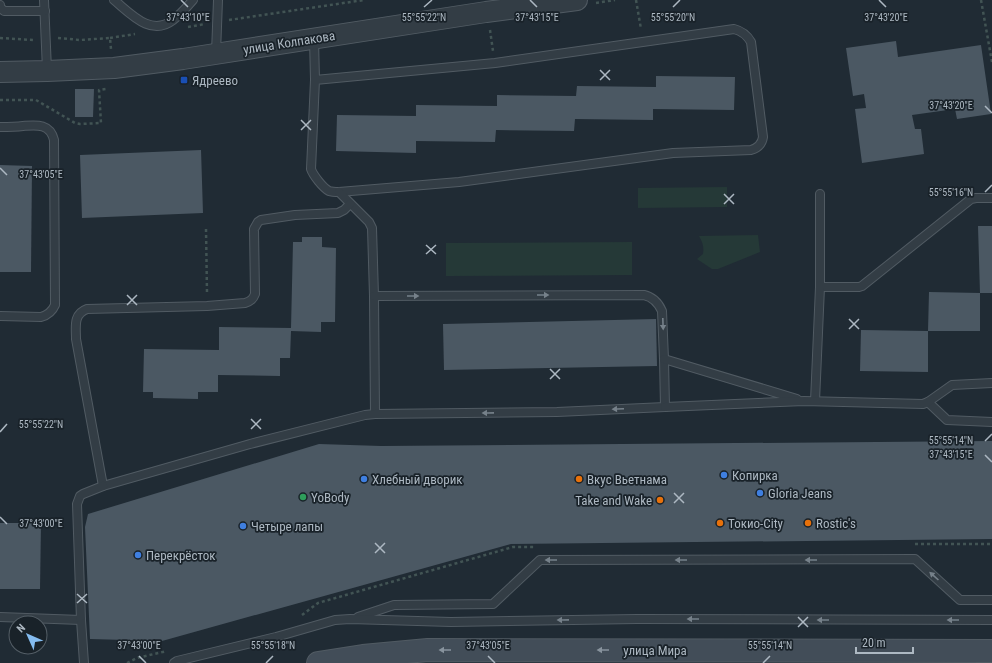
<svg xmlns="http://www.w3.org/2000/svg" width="992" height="663" viewBox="0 0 992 663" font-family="'Roboto Condensed',sans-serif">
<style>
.green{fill:#253937}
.building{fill:#4b5863}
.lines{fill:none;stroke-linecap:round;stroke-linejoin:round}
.service-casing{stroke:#515b63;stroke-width:10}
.tertiary-casing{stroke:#515b63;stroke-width:22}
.secondary-casing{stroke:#515b63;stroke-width:24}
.path{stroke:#425454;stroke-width:2.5;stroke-dasharray:3 3;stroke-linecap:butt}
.service{stroke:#333d45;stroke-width:8}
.tertiary{stroke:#333d45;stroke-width:20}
.secondary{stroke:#424d58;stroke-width:22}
.oneway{fill:#76818a}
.oneway2{fill:#88939d}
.ticks{fill:none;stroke:#adb8c2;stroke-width:1.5}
.transit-dot{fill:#1a4fb4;stroke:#192229;stroke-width:1.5}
.shop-dot{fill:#3f7fe0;stroke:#192229;stroke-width:1.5}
.food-dot{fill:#e8710a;stroke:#192229;stroke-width:1.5}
.leisure-dot{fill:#2e9e5b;stroke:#192229;stroke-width:1.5}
.labels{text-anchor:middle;stroke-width:3.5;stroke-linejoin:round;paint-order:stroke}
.street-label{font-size:13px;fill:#adb8c2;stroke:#192229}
.poi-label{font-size:13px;fill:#adb8c2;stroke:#192229;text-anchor:start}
.ticks-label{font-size:10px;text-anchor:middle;fill:#adb8c2;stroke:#192229;stroke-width:3.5;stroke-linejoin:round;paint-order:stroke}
</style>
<rect width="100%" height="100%" fill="#202b34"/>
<g class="green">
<path d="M727,187V207L638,208V188Z"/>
<path d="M758,235L760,252L718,269H712L697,259L703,254C704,247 703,243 699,236Z"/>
<path d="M632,242V275L446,276V243Z"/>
</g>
<g class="building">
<path d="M896,41L898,57L981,45L991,114L957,119L955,109L912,115L915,129H921L924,154L862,163L855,109L866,108L864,94L853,96L846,48Z"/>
<path d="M656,76L735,77L734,110L653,109V120L575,119L574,131L496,130L495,142L416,141V153L336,151L337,115L416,116V105L497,106V95L576,96L577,86L656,87Z"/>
<path d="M75,89H94L93,117H75Z"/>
<path d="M201,150L203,213L82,218L80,155Z"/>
<path d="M0,165L32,166L31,272H0Z"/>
<path d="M978,226H992V293H980V331H928L929,292L980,293Z"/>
<path d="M302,237H322V247L336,248L335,322H321V332L291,331L290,358H280V376L218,375V392H198V399L153,398V392H143L144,349L219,350V327L291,328L293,242H302Z"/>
<path d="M656,319L657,366L444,370L443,324Z"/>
<path d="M861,330L928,331V372L860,371Z"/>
<path d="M992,441V539L511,544L162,641L90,639L85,527L88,514L319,444L381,446Z"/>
<path d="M0,523H41L40,589H0Z"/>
</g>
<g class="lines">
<defs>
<g id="service">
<path d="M44,0L47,70"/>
<path d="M114,0C131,14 151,37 173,20C181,14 187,7 193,0"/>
<path d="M0,5V7L4,11H45"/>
<path d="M314,39L315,80L311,169C313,175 323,188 329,191C332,192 335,192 339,192L459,182L673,153L751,150C758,148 762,144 763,137L751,42C747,35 742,31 734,29L495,63L315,80"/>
<path d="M216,53L218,0"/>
<path d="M0,127C8,127 15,127 23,126C36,125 50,123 54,140L55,305C52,312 48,315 41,317L0,316"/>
<path d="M339,192L369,222L372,228L374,296L375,414"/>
<path d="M350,204L344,210L338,213L295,215L261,220L258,222L254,229L255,294C253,299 251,301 245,303L207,306L87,309C73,314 76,327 76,339L103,486L250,444L365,415L375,414L557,412L665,407L664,359L662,311C658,302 653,297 644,295L374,296"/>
<path d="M820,287H859L862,286L971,199L976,198H992"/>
<path d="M664,359L797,399"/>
<path d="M815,401L820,287V194"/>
<path d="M928,402L947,420L992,422"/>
<path d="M665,407L804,401L923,404L928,402L952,385L992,383"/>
<path d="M0,617L81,620"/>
<path d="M358,617L394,605L493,604L540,560L915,559L960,600H992"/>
<path d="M84,663L81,620L77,504L80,496L83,494L103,486"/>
<path d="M174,663L177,661L276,637L335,620L350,619L451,622L637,619L992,620"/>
</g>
<path id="tertiary" d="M0,72L47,71L114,68L183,59L486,12L577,0"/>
<path id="secondary" d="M318,663L363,656L428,650L992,651"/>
</defs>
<use href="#service" class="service-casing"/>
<use href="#tertiary" class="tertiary-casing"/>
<use href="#secondary" class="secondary-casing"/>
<g class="path">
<path d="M636,0L641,29"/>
<path d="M981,0L992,62"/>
<path d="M596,3L615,0"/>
<path d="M229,20L364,0"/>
<path d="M188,27L205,24"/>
<path d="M490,30L493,51"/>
<path d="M0,38L33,40"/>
<path d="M58,38L80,40L110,38L111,49"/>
<path d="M110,38L135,34"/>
<path d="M201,78L203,77V86"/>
<path d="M0,100H36L75,123L80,124L101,123L99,90L106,89"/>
<path d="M206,229L207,293"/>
<path d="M915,544H992"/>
<path d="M302,615L318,603L513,547H536"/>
<path d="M127,663L137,658L167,651"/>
</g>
<use href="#service" class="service"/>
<use href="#tertiary" class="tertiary"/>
<use href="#secondary" class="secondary"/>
</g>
<defs><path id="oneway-solid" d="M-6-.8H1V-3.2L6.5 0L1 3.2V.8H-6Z"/></defs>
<g class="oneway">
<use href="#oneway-solid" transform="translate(543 295)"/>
<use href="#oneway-solid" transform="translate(413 296)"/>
<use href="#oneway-solid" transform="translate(663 324) rotate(88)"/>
<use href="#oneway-solid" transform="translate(618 409) rotate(177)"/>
<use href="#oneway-solid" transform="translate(488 413) rotate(179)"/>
<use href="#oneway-solid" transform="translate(551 560) rotate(180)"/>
<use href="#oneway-solid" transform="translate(681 560) rotate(180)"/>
<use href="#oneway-solid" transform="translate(811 560) rotate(180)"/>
<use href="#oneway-solid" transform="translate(934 576) rotate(-138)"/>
<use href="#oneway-solid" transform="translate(693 619) rotate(-180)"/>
<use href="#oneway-solid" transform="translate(563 620) rotate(179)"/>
<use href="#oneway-solid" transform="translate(823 620) rotate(-180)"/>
<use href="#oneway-solid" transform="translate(953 620) rotate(-180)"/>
</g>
<g class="oneway2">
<use href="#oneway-solid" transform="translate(445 650) rotate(-180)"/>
<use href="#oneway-solid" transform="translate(603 650) rotate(-180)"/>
</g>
<path class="ticks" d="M181,0L188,7M530,0L537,7M879,0L886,7M424,7L432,0M673,7L680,0M600,70L610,80M600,80L610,70M985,106L992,113M301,120L311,130M301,130L311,120M0,168L7,175M985,192L992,185M724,194L734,204M724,204L734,194M426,245L436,254M426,254L436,245M127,295L137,305M127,305L137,295M849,319L859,329M849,329L859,319M550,369L560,379M550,379L560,369M251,419L261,429M251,429L261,419M0,432L7,424M985,441L992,434M985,455L992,462M674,493L684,503M674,503L684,493M0,517L7,524M375,543L385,553M375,553L385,543M77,594L87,603M77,603L87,594M798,617L808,627M798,627L808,617M139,656L146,663M488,656L495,663M266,663L273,656M763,663L770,656"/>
<rect class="transit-dot" x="180" y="76" width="8" height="8" rx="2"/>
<g class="shop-dot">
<circle cx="724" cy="475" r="4"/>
<circle cx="364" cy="479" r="4"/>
<circle cx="760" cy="493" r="4"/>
<circle cx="243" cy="526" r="4"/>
<circle cx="138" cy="555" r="4"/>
</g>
<g class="food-dot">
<circle cx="579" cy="479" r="4"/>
<circle cx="660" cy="500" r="4"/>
<circle cx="720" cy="523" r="4"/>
<circle cx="808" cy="523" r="4"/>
</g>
<circle class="leisure-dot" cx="303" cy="497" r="4"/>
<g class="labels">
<g class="street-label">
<text transform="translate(289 42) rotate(-9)" y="5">улица Колпакова</text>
<text x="655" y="655">улица Мира</text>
</g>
<g class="poi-label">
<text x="192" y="85">Ядреево</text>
<text x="732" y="480">Копирка</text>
<text x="372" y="484">Хлебный дворик</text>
<text x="587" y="484">Вкус Вьетнама</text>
<text x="768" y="498">Gloria Jeans</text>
<text x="311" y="502">YoBody</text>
<text x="652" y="505" text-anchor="end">Take and Wake</text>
<text x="728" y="528">Токио-City</text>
<text x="816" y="528">Rostic's</text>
<text x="251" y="531">Четыре лапы</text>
<text x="146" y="560">Перекрёсток</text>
</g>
</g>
<g class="ticks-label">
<text x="188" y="21">37°43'10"E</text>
<text x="424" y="21">55°55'22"N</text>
<text x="537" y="21">37°43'15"E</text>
<text x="673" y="21">55°55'20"N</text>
<text x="886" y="21">37°43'20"E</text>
<text x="951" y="109">37°43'20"E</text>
<text x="41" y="178">37°43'05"E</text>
<text x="951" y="196">55°55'16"N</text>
<text x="41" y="428">55°55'22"N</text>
<text x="951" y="444">55°55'14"N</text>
<text x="951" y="458">37°43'15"E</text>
<text x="41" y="527">37°43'00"E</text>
<text x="273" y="649">55°55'18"N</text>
<text x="770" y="649">55°55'14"N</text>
<text x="139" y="649">37°43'00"E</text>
<text x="488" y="649">37°43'05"E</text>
</g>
<g transform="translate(28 635) rotate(315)"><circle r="19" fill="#192229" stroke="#545e66"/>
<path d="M0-3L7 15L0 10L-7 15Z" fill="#84bcf0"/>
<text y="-6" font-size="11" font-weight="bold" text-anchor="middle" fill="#adb8c2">N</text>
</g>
<path d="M856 647v6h57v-6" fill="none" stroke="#adb8c2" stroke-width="2"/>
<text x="862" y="647" font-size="12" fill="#adb8c2" stroke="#192229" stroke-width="3" paint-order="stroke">20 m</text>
</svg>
